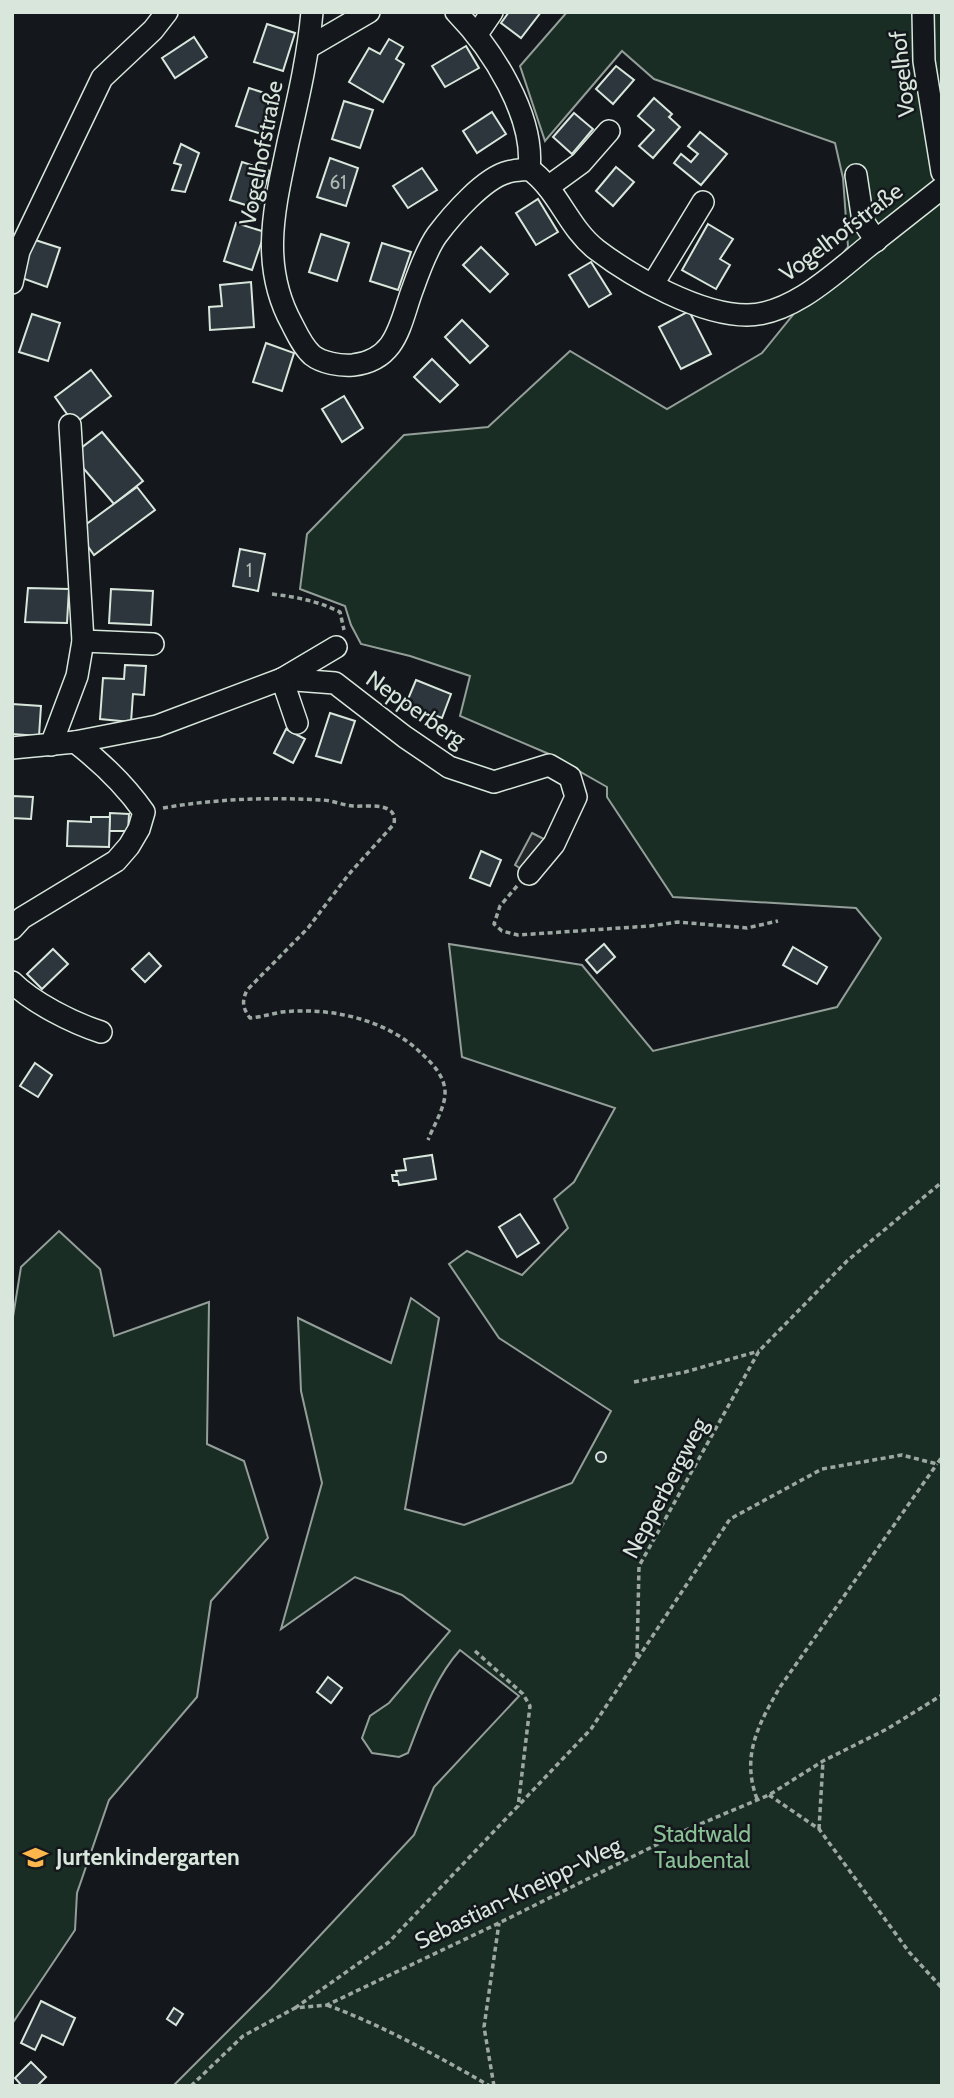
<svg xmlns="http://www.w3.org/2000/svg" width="954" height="2098" viewBox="0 0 954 2098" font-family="Cabin,sans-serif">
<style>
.green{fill:#1a2d24;stroke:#939e99;stroke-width:2}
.parking{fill:#24282b;stroke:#939e99;stroke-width:2}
.building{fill:#2c363c;stroke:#d8e6dc;stroke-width:2}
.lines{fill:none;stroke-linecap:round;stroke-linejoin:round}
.minor-casing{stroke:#d8e6dc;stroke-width:24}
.path{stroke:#9da8a2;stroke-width:3.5;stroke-dasharray:5 3.5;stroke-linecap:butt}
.minor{stroke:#14181c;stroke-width:21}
.labels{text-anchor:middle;stroke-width:5;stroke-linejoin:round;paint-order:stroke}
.number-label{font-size:19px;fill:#adbab4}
.street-label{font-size:23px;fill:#d8e6dc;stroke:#14181c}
.park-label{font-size:23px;fill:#8ac095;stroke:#14181c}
.poi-label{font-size:23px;font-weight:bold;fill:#d8e6dc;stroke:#14181c;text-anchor:start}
</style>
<rect width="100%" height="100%" fill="#14181c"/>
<g class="green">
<path d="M567,12H942V2086H173L271,1988L414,1835L434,1787L519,1696L460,1650C434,1679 422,1717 408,1753L399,1757L372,1753L362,1738L370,1716L389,1703L450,1631L402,1595L355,1577L281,1629L322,1483L301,1391L298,1318L391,1363L411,1298L439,1318L405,1509L464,1525L572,1483L611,1411L499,1338L449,1264L467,1251L522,1275L568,1228L554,1199L574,1182L615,1108L462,1057L449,944L582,965L653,1051L837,1007L881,938L856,908L673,897L607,797V787L549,754L460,716L470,676L410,656L361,644L351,625L345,606L300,589L307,534L404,435L488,427L570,351L667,409L762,353L848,247L843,178L835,143L654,79L622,51L545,141L520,66Z"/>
<path d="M59,1231L100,1269L114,1336L209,1302L207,1444L244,1461L268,1538L211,1601L197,1697L109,1800L77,1893L75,1930L12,2024V1323L21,1267Z"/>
</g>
<path class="parking" d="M532,833L554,844L529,874L515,865Z"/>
<g class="building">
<path d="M509,12H541L521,38L501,23Z"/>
<path d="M267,24L295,33L283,71L254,62Z"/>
<path d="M194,37L207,57L175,78L162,58Z"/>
<path d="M389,39L403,47L396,59L404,64L383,102L349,82L369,48L380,54Z"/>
<path d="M466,46L479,68L445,87L432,66Z"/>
<path d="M616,66L634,80L613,104L596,89Z"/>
<path d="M249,88L277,97L265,135L236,126Z"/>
<path d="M654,98L672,114L669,117L680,127L653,158L639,146L654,130L638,116Z"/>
<path d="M344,101L373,110L360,148L332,139Z"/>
<path d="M492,112L506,134L477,153L463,131Z"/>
<path d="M574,113L593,129L572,154L553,137Z"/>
<path d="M700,132L727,154L701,185L674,163L681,154L691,162L698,154L688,146Z"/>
<path d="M181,144L199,153L185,192L172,190L181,165L174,163Z"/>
<path d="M330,158L358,168L346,206L317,197Z"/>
<path d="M242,162L270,171L258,209L230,200Z"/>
<path d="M616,167L634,182L613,206L596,191Z"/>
<path d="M422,168L437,190L408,208L393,186Z"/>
<path d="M538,199L558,232L536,245L516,213Z"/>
<path d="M236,223L265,232L252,270L224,261Z"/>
<path d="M708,224L733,239L720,259L730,265L716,289L682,270Z"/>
<path d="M321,234L349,243L337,281L309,272Z"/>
<path d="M32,239L60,248L47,287L19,277Z"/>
<path d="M382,243L411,252L398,290L370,281Z"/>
<path d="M481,247L508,274L490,292L463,265Z"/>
<path d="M591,262L611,294L589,307L569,275Z"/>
<path d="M251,282L254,327L210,330L209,307L222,306L220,285Z"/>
<path d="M689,311L711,354L681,369L659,327Z"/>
<path d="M32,314L60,323L48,361L19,352Z"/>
<path d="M462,320L488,346L470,363L445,337Z"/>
<path d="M266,343L294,353L282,391L253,382Z"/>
<path d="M432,359L458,385L440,402L414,377Z"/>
<path d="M91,370L111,396L74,424L55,397Z"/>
<path d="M344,396L363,428L342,442L322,409Z"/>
<path d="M102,432L143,481L114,504L72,455Z"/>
<path d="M137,487L155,510L94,555L77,531Z"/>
<path d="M240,549L265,554L258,591L233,586Z"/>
<path d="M28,588L69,589L67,623L25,622Z"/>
<path d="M111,589L153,591L151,625L109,623Z"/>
<path d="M125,665L146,666L144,695L133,694L131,722L100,719L103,678L124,679Z"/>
<path d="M416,680L451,694L442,718L406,704Z"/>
<path d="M12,704L41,706L39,736L12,734Z"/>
<path d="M330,713L355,721L341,763L316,756Z"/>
<path d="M286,729L305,739L293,763L274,753Z"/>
<path d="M12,796L33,797L31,819L12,818Z"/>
<path d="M110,813L129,814L128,831H109Z"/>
<path d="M91,817H110L109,847L67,846L68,821L91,822Z"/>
<path d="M481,851L501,860L490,886L470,878Z"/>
<path d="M604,944L615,957L597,973L586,960Z"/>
<path d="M793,947L827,967L817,984L783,965Z"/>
<path d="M53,949L68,964L42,989L27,974Z"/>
<path d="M149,953L161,966L145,982L132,969Z"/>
<path d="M35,1063L52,1075L38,1097L20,1086Z"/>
<path d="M432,1155L436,1179L399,1185L398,1181H393L392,1175H397L396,1171L406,1170L404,1159Z"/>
<path d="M520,1214L539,1243L517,1257L499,1227Z"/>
<circle cx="601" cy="1457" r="5"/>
<path d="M328,1677L342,1688L331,1703L317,1692Z"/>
<path d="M41,2001L75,2018L63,2045L42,2035L35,2050L21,2043Z"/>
<path d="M174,2008L183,2014L176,2025L167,2019Z"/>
<path d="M31,2062L46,2077L37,2086H22L15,2078Z"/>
</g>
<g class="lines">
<defs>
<g id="minor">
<path d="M312,12C308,57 298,99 288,143C275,206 259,264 292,324C297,334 303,347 312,355C322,363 340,366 353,365C398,360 400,322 413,288C419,271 427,249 437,235C452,215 484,178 508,172C515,170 522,170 529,169C558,189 568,228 597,250C634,278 700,315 747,315C791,315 834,274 866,248C891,228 917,208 942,188"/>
<path d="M456,12C492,49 535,116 529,169"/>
<path d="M923,12L924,61L942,172"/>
<path d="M477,34L492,12"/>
<path d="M309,47L369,12"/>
<path d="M856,175L863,221L876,241"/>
<path d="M548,187L581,163L609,131"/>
<path d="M12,283L19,251L102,78L153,30L167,12"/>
<path d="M653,284L703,202"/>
<path d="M83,641L153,644"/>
<path d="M282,679L335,683L405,737L449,767L494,782L549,765L570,777L576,797L554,844L529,874"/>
<path d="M282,679L336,647"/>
<path d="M75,742L157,726L282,679L297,723"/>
<path d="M51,745L77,676L83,641L70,425"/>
<path d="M12,748L75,742C101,762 125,785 144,812L139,829L129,846L116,861L22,918L12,929"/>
<path d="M12,982C33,1003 73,1023 101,1032"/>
</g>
</defs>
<use href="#minor" class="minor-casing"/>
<g class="path">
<path d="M272,594C296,597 318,601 340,612L344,630"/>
<path d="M163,808C215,799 267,797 321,800C331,800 342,805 353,806C368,807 398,801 394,824L349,874L308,928L247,990C242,1001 242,1007 250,1018C261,1017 271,1014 282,1012C330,1007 387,1019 422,1054C434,1065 446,1078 445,1095C444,1109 433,1127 428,1140"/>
<path d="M517,886L500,906L494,924L502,931L518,935L650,926L678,922L747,928L778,921"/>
<path d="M634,1382L685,1372L759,1351"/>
<path d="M475,1651L523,1694L530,1706L518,1807"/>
<path d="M637,1657L639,1566L759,1351L847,1261L942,1182"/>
<path d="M769,1795L819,1829L909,1952L942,1988"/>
<path d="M757,1799C741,1756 758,1725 780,1687L937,1464"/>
<path d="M819,1829L823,1761"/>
<path d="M327,2005C384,2026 437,2056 490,2086"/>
<path d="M295,2008L389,1942L591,1729L730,1519L822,1469L902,1455L937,1464L942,1457"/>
<path d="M191,2086L243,2036L295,2008L327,2005L499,1923L686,1830L769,1795L823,1761L887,1729L942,1695"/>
<path d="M494,2086L484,2027L499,1923"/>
</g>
<use href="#minor" class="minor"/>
</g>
<defs>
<symbol id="school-bare" viewBox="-9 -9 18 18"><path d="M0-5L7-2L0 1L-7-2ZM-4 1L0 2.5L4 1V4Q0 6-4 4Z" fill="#ffb74d" stroke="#14181c" stroke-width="2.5" paint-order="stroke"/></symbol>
</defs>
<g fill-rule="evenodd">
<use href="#school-bare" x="18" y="1840" width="35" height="35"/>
</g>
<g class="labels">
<g class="number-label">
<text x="338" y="189">61</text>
<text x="249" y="577">1</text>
</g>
<g class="street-label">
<text transform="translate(902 74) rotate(-96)" y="8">Vogelhof</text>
<text transform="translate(261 153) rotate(-79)" y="8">Vogelhofstraße</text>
<text transform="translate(841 232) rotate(-37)" y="8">Vogelhofstraße</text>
<text transform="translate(416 709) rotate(35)" y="8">Nepperberg</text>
<text transform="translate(665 1488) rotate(-62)" y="8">Nepperbergweg</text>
<text transform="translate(518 1893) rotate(-26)" y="8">Sebastian-Kneipp-Weg</text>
</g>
<g class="park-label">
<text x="702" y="1842">Stadtwald<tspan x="702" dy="26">Taubental</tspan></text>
</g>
<g class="poi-label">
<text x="56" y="1865">Jurtenkindergarten</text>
</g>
</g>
<rect width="954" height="2098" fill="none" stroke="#d8e6dc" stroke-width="28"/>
</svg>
